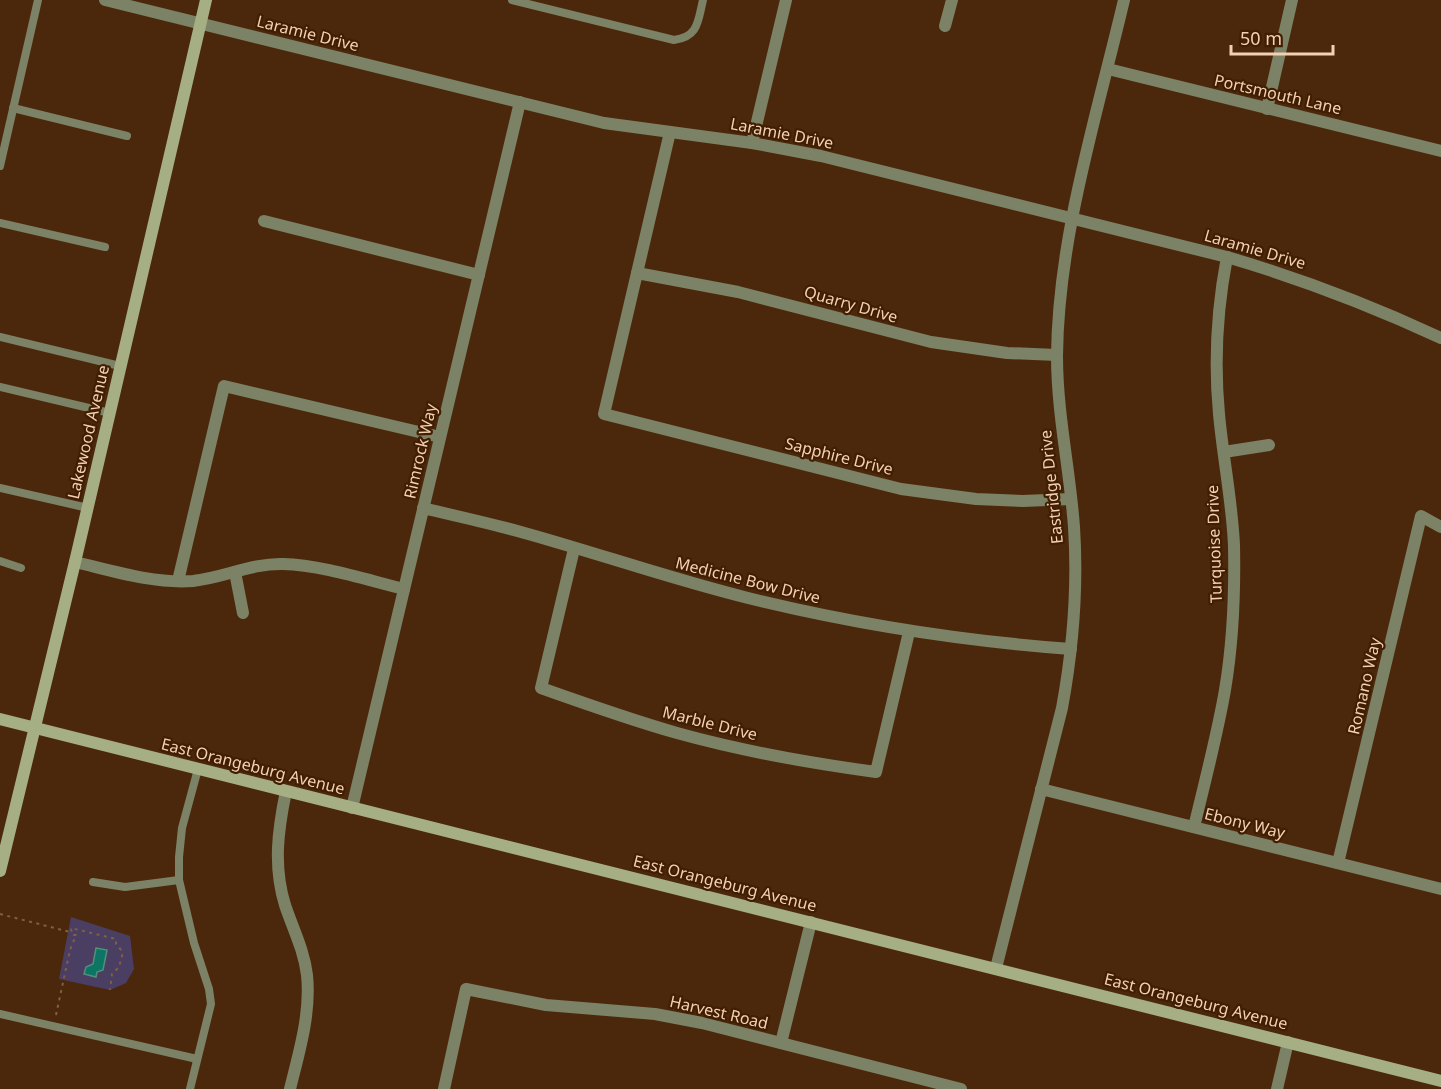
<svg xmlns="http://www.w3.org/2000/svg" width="1441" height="1089" viewBox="0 0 1441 1089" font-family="'Noto Sans',sans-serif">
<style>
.green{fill:#4a3f62}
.water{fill:#0c7563;stroke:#52907b;stroke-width:1.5}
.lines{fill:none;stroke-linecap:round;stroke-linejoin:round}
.path{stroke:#825e42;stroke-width:2;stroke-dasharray:3 4.5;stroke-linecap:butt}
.lane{stroke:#7c8266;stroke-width:8}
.street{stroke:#7c8266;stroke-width:12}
.secondary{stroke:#a6af83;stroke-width:12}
.labels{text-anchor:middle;stroke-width:4.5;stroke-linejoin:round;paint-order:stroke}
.street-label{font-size:16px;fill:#f4cfb4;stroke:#401e01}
</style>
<rect width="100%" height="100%" fill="#4b280b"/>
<path class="green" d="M71,917L130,936L134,969L126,983L110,990L59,979Z"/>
<path class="water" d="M96,948L107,950L103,970L97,972L96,977L84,974L86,967L93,964Z"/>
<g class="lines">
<g class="path">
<path d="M0,914L70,932"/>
<path d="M56,1015L70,950L76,935H72L71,928L116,939V944L122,951V956L119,967L112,974L110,990"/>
</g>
<g class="lane">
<path d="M512,0L674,40C699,37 698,20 703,0"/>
<path d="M13,108L127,136"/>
<path d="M0,166L38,0"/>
<path d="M0,223L105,247"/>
<path d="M0,337L120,366"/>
<path d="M0,387L110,413"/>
<path d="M0,488L88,508"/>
<path d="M0,561L21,568"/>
<path d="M93,882L125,887L179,880"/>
<path d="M0,1014L197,1059"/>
<path d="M190,1089L211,1004L209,989L194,943L179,880V857L182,828L198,769"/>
</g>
<g class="street">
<path d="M105,0L604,123L752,143L821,156L1227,257C1302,279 1370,305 1441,338"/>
<path d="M945,26L952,0"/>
<path d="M1108,69L1441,151"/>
<path d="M1267,109L1292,0"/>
<path d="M670,132L604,414L901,489L976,499L1023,501L1071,499"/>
<path d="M752,143L786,0"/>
<path d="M264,221L479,275"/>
<path d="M637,273L738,292L931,342L1007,353L1057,355"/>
<path d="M1224,452L1269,445"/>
<path d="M423,508C456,516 489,523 521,532C597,553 671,579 748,598C854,624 962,641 1071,649"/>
<path d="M574,549L541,688C586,704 631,720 677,733C742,751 809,763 876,772L909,632"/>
<path d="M75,562C113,571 154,584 193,581C223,578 252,563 283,564C321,565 367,580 404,589"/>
<path d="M235,572L243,613"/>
<path d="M178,581L224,386L440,437"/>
<path d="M1041,789L1441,889"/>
<path d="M286,791C278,830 273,866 285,905C293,929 304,950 307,975C311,1014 299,1052 290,1089"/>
<path d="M352,808L520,102"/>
<path d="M1194,827C1205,781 1217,736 1225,690C1233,642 1235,593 1234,545C1232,501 1223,458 1219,414C1214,361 1217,309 1227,257"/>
<path d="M1338,863L1421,516L1441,527"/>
<path d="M996,968L1062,708C1073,648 1078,588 1074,527C1070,470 1057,414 1057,356C1058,237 1097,115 1124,0"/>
<path d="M781,1043L811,922"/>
<path d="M444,1089L466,989L546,1005L655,1014L702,1023L961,1089"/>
<path d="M1277,1089L1288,1042"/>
</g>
<g class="secondary">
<path d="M0,719L1441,1081"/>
<path d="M0,871L75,562L206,0"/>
</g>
</g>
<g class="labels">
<g class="street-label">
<text transform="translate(308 33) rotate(14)" y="6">Laramie Drive</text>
<text transform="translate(1278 94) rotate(13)" y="6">Portsmouth Lane</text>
<text transform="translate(782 133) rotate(11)" y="6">Laramie Drive</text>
<text transform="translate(1255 249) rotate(16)" y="6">Laramie Drive</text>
<text transform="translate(851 304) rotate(16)" y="6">Quarry Drive</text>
<text transform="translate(88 432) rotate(-77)" y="6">Lakewood Avenue</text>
<text transform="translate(420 451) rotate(-77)" y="6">Rimrock Way</text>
<text transform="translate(839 456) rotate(14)" y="6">Sapphire Drive</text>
<text transform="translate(1051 487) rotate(-96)" y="6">Eastridge Drive</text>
<text transform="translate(1214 544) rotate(-92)" y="6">Turquoise Drive</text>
<text transform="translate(748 580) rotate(14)" y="6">Medicine Bow Drive</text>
<text transform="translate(1364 686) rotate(-77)" y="6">Romano Way</text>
<text transform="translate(710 723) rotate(14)" y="6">Marble Drive</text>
<text transform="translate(253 766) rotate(14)" y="6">East Orangeburg Avenue</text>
<text transform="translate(1245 823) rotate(14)" y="6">Ebony Way</text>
<text transform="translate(725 883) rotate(14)" y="6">East Orangeburg Avenue</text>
<text transform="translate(1196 1001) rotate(14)" y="6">East Orangeburg Avenue</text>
<text transform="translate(719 1012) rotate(13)" y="6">Harvest Road</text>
</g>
</g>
<path d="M1231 45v9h102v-9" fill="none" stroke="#f4cfb4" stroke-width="3"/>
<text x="1240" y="45" font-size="18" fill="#f4cfb4" stroke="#401e01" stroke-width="4.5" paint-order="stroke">50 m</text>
</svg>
